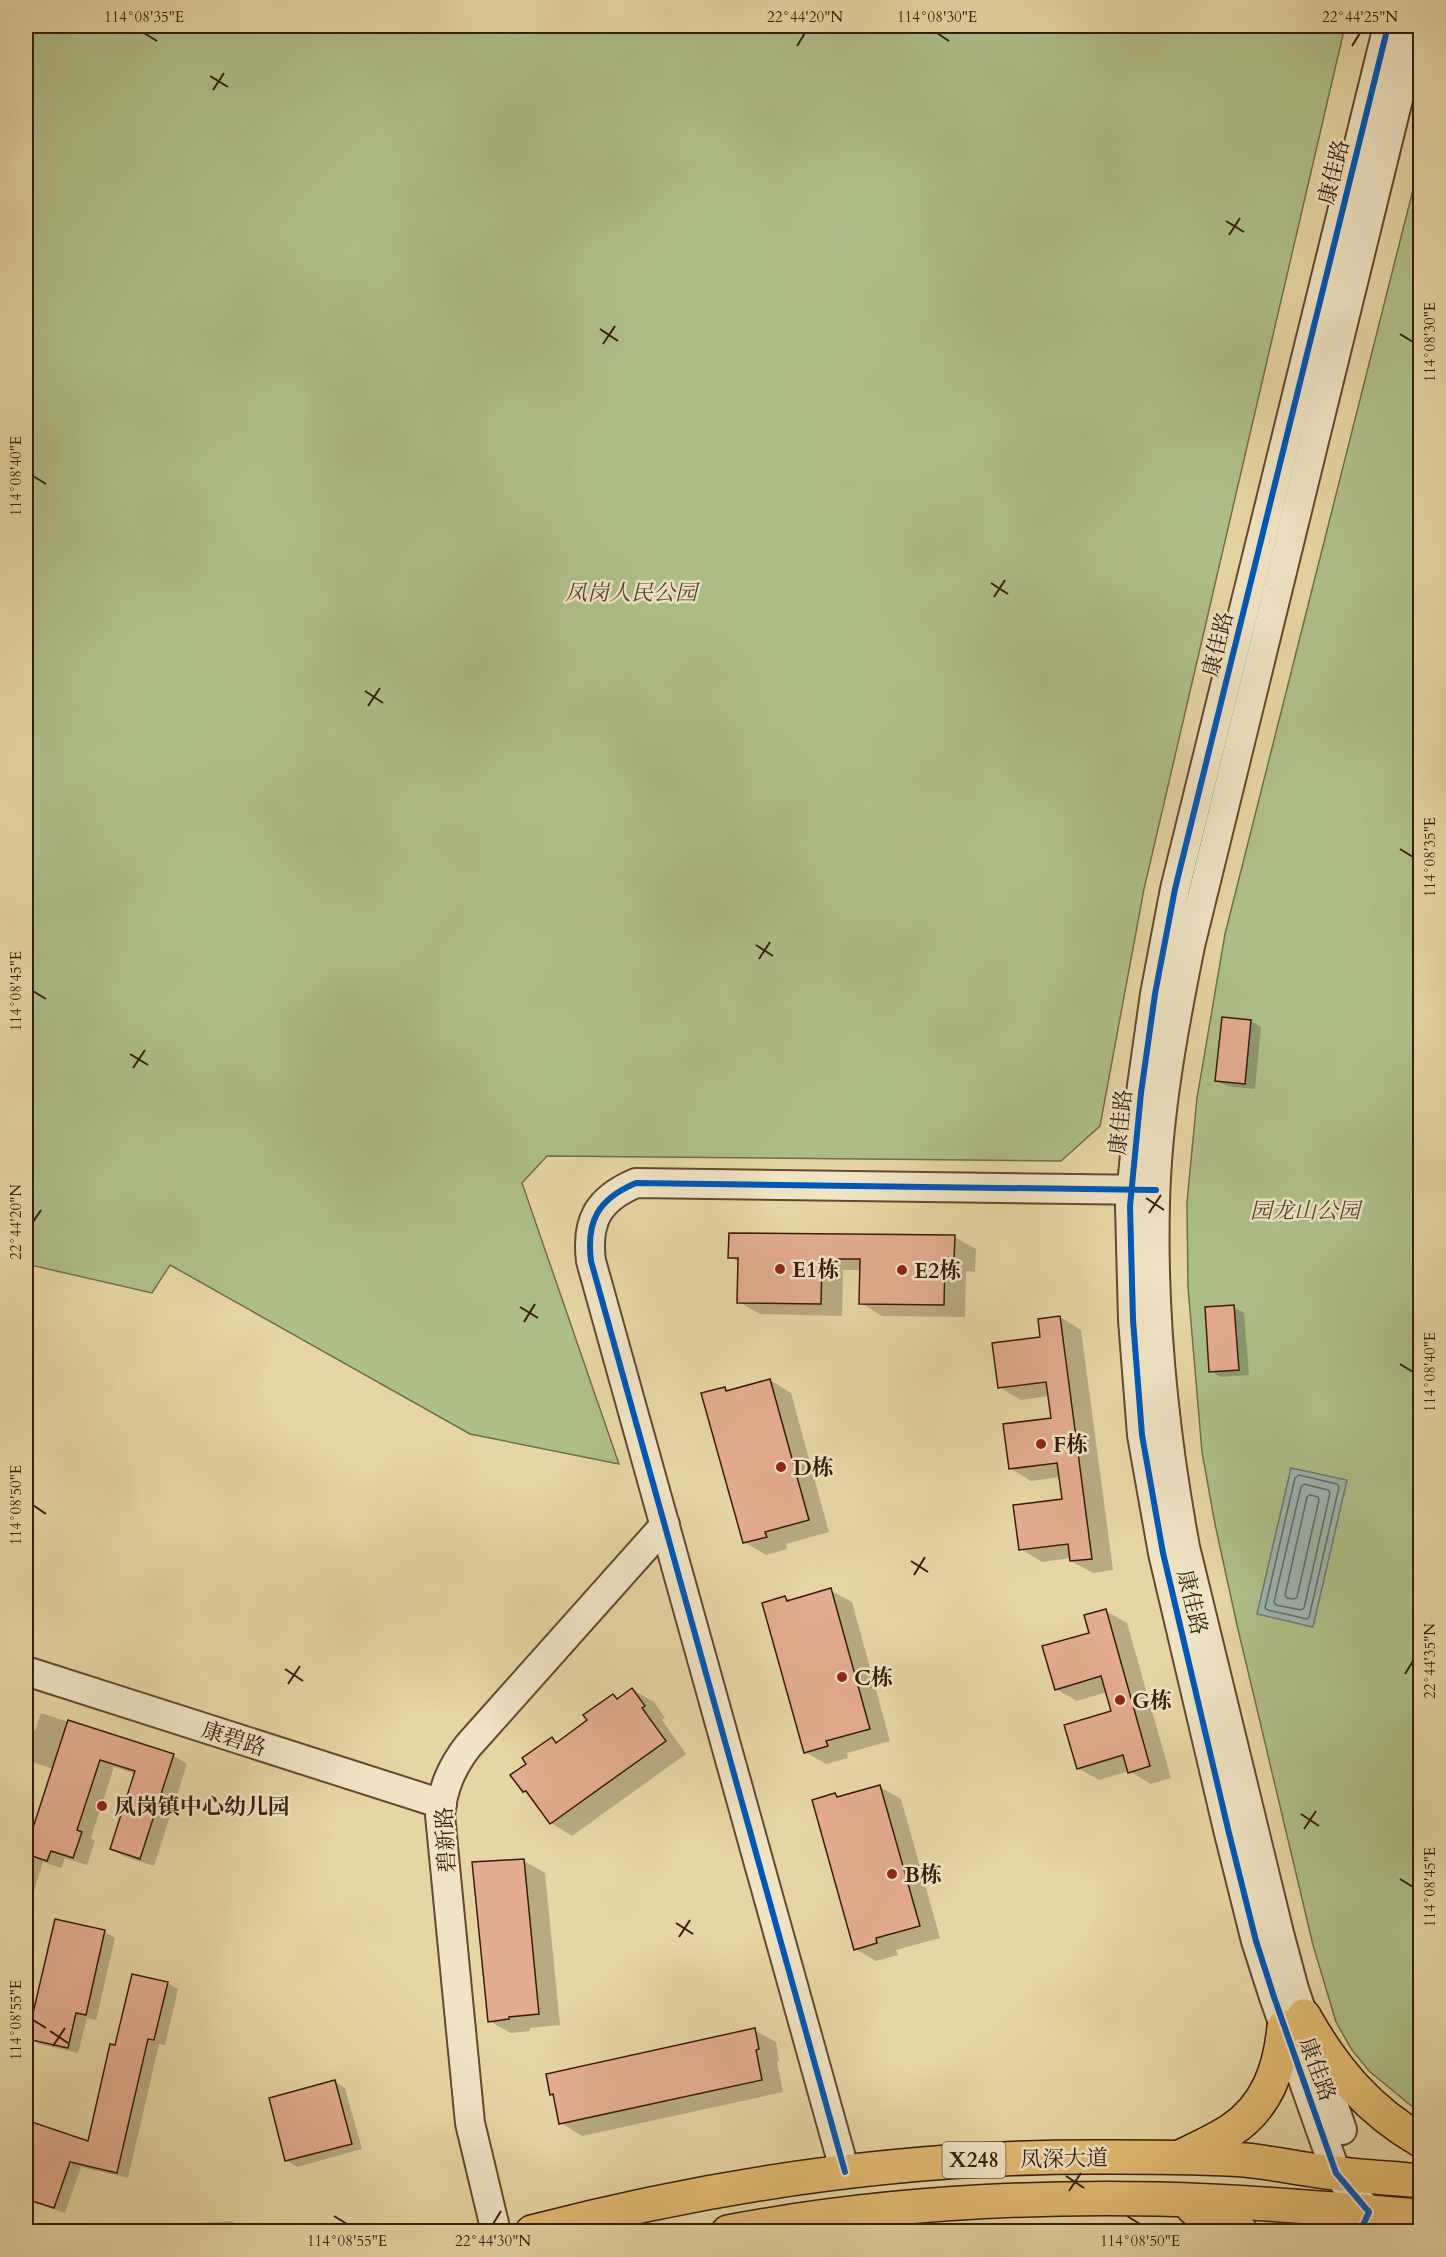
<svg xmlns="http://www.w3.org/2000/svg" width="1446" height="2257" viewBox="0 0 1446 2257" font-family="Cardo,'Noto Serif SC',serif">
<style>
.green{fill:#afbf8a;stroke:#736e4a;stroke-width:1.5}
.water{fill:#9bb6b1;stroke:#73786e;stroke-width:1.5}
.shadow{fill:#0003}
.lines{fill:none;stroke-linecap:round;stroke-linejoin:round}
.shore{stroke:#69695e;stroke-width:1.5}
.building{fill:#e4ac90;stroke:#371c0a;stroke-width:1.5}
.minor-casing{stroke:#634a30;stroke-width:32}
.major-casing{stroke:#371c0a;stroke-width:36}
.minor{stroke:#efe4c3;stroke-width:28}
.major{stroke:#e3bb72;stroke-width:33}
.cycleway-casing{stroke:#efe4c3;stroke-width:10}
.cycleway{stroke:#0057b8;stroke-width:6}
.ticks{fill:none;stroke:#371c0a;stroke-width:2}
.poi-dot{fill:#8f2418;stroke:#efe4c3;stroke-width:2}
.labels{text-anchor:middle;stroke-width:5;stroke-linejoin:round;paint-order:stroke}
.shield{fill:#efe4c3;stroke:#6e5842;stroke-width:1.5}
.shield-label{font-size:21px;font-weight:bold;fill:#371c0a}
.street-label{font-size:22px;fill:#371c0a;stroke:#efe4c3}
.park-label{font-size:22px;font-style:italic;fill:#55452a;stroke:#efe4c3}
.poi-label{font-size:22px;font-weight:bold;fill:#371c0a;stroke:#efe4c3;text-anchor:start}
.neatline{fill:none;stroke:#371c0a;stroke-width:2}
.ticks-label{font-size:15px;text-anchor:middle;fill:#371c0a}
</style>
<rect width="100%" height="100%" fill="#e6d6a3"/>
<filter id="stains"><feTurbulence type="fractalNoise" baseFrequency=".00333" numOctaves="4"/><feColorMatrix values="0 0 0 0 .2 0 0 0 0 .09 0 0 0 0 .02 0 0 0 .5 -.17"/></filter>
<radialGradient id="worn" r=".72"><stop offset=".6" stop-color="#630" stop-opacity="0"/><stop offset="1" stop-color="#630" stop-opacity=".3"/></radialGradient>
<g class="green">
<path d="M26,26H1345L1144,889L1100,1126L1061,1161L547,1156L522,1183L619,1464L470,1434L170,1265L152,1293L26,1264Z"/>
<path d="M1420,162V2113L1369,2071L1352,2050L1336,2022L1313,1945L1237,1625L1215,1524L1202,1452L1188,1287L1187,1202L1197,1098L1225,934Z"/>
</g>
<path class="water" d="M1291,1468L1347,1480L1313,1627L1257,1614Z"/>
<g class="shadow">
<path d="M1224,1018L1251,1021L1261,1027L1255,1089L1227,1086L1217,1080Z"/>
<path d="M954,1237L976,1249L975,1272L966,1271L965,1317L882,1316L861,1303V1270H843L842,1316L760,1314L739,1302V1262L730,1257Z"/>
<path d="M1234,1307L1244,1313L1249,1375L1221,1377L1211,1371Z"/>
<path d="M1060,1317L1081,1330L1113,1570L1093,1573L1071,1561V1558L1042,1562L1021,1549L1063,1500L1060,1477L1031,1481L1010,1468L1053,1419L1049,1396L1021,1400L999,1387Z"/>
<path d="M770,1380L791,1393L829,1532L786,1544L787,1549L766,1555L744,1542L725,1388L731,1392Z"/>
<path d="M830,1590L852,1602L890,1741L847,1753L848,1758L826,1764L805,1752L785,1597L792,1601Z"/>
<path d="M1106,1611L1127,1623L1171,1778L1151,1784L1129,1771L1099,1780L1078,1768L1113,1712L1107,1692L1077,1701L1056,1689Z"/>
<path d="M633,1690L654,1702L665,1718L662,1720L686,1754L572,1836L551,1823L531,1795L524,1791L528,1764L552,1739L559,1743L589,1721L613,1695L620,1699Z"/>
<path d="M41,1713L174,1756L187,1764L154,1866L125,1857L111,1849L136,1774L114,1767L91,1838L95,1841L87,1865L65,1858L61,1868L43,1862L26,1917V1837L31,1839L53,1769L26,1760V1728L35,1731Z"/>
<path d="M880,1787L901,1799L940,1938L896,1950L898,1955L876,1961L855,1949L835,1794L841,1798Z"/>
<path d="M524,1861L545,1873L560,2025L530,2028V2031L511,2033L489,2021Z"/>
<path d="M105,1932L115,1938L96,2020L87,2018L78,2053L39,2044L29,2038Z"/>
<path d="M167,1983L178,1989L165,2045L159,2044L128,2178L81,2167L65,2213L26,2200V2121L89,2143L116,2046Z"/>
<path d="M754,2030L776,2042L779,2061L777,2062L783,2092L582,2136L561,2123L555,2096L551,2094Z"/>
<path d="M335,2082L345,2088L362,2149L297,2167L287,2160Z"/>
<path d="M231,2221L242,2227V2232H151V2226Z"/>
</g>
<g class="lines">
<g class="shore">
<path d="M1299,1475L1337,1484L1339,1487L1309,1617L1307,1619L1268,1610L1265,1608L1295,1478Z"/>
<path d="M1304,1484L1328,1490L1330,1493L1304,1608L1301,1610L1276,1605L1274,1602L1301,1487Z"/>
<path d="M1310,1495L1318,1497L1319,1500L1297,1597L1294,1599L1287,1598L1285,1595L1307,1497Z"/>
</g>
</g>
<g class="building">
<path d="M1222,1017L1251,1020L1245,1084L1215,1081Z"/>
<path d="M729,1233L955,1235L954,1260H945L944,1305L859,1304L860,1259H822L821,1304L737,1303L738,1258H728Z"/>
<path d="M1234,1305L1239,1370L1209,1372L1205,1307Z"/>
<path d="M1060,1316L1092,1559L1070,1561L1068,1544L1019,1550L1013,1505L1062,1499L1057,1463L1009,1469L1003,1424L1051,1418L1046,1382L998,1388L992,1343L1040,1337L1038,1319Z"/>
<path d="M770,1379L809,1520L765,1532L767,1537L743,1543L701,1393L725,1387L726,1391Z"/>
<path d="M831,1588L870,1729L826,1741L828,1746L804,1753L762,1603L785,1596L787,1601Z"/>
<path d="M1106,1609L1150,1766L1128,1773L1123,1755L1077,1769L1064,1725L1111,1711L1101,1676L1055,1690L1042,1646L1089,1633L1084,1615Z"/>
<path d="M632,1688L645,1706L642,1708L666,1741L550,1824L526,1791L523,1792L510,1775L526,1764L522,1758L552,1737L556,1743L587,1720L583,1715L613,1694L617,1699Z"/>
<path d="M68,1720L174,1754L140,1859L110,1849L135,1771L100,1760L77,1830L82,1832L73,1858L51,1851L47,1861L26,1854V1835L30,1837Z"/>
<path d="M880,1785L920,1926L876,1938L877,1943L854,1950L812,1800L835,1793L837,1797Z"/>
<path d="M524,1859L539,2014L509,2017V2019L488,2022L472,1862Z"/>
<path d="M55,1919L105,1930L86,2015L76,2013L68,2048L27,2039Z"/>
<path d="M132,1974L168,1982L154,2040L148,2039L117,2173L70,2162L54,2208L26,2199V2120L88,2141L110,2044L115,2045Z"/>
<path d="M755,2028L759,2049L756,2050L762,2080L559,2124L553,2094L550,2095L546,2074Z"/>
<path d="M335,2080L352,2144L285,2161L269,2098Z"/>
</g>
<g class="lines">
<defs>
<g id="minor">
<path d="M26,1671L442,1804"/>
<path d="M1342,2130L1294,1989L1279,1933L1185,1547C1164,1433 1152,1318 1155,1203C1157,1117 1173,1030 1190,946L1416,26"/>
<path d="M845,2172L591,1261C586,1221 598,1199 636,1183L1151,1190"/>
<path d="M496,2232L470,2123L440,1815C443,1788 451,1768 468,1746L665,1525"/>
<path d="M1360,2232L1369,2212L1336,2173L1274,1997L1256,1941L1228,1829L1163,1553L1142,1435L1133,1320L1130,1206L1141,1093L1155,994L1175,889L1388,26"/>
</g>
<g id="major">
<path d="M1304,2016C1333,2068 1368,2110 1420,2140"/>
<path d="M1180,2157C1196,2149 1214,2141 1230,2131C1267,2107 1280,2069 1284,2027"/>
<path d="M1193,2208L1231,2224L1241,2232"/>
<path d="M532,2232C722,2182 918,2155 1114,2157C1158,2157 1202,2157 1245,2160C1275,2163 1305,2170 1335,2173C1363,2177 1392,2178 1420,2181"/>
<path d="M728,2232C870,2205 1014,2196 1158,2199C1245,2201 1333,2209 1420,2216"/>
</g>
</defs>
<use href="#minor" class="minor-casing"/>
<use href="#major" class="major-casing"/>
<use href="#minor" class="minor"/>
<use href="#major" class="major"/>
<defs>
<g id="cycleway">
<path d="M845,2172L591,1261C586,1221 598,1199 636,1183L1156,1190"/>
<path d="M1360,2232L1369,2212L1336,2173L1274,1997L1256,1941L1228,1829L1163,1553L1142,1435L1133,1320L1130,1206L1141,1093L1155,994L1175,889L1388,26"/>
</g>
</defs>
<use href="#cycleway" class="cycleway-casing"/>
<use href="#cycleway" class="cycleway"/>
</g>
<path class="ticks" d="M144,33L157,41M937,33L949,41M797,46L805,33M1352,46L1360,33M210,76L228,87M213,90L224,73M1226,221L1244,232M1229,235L1240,218M600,329L618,341M1400,334L1413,342M603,344L615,326M33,476L46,484M991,583L1008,594M994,597L1005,580M365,691L383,703M368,706L380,688M1400,849L1413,857M756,945L773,956M759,959L770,942M33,991L46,999M130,1054L148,1065M133,1068L145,1050M1146,1198L1164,1210M1149,1213L1161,1195M33,1222L41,1210M520,1307L538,1318M524,1322L535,1304M1400,1364L1413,1372M33,1505L46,1514M911,1561L928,1572M914,1575L925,1557M285,1669L303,1681M1405,1674L1413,1661M288,1684L300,1666M1301,1814L1319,1826M1304,1829L1316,1811M1400,1879L1413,1887M676,1923L693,1934M679,1937L690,1920M33,2020L46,2028M50,2031L68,2043M53,2046L65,2028M1066,2176L1084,2188M1069,2191L1081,2173M334,2216L347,2224M1127,2216L1140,2224M493,2224L501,2211"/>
<g class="poi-dot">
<circle cx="780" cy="1269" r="6"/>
<circle cx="902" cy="1270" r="6"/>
<circle cx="1041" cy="1444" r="6"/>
<circle cx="781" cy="1467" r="6"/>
<circle cx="842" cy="1677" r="6"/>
<circle cx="1120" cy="1700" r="6"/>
<circle cx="102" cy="1806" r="6"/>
<circle cx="892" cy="1874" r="6"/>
</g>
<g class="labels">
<rect class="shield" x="942.5" y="2142" width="63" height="36" rx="4.5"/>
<g class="shield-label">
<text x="974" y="2167">X248</text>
</g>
<g class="street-label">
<text transform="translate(1333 172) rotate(-76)" y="8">康佳路</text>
<text transform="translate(1217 644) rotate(-76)" y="8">康佳路</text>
<text transform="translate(1120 1122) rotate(-84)" y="8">康佳路</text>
<text transform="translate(1193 1602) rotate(77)" y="8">康佳路</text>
<text transform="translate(234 1738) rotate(18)" y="8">康碧路</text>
<text transform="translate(445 1840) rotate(-93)" y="8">碧新路</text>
<text transform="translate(1318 2069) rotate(70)" y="8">康佳路</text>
<text transform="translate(1064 2158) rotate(-1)" y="8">凤深大道</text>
</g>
<g class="park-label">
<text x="631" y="600">凤岗人民公园</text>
<text x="1305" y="1218">园龙山公园</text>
</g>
<g class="poi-label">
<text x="792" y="1277">E1栋</text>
<text x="914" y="1278">E2栋</text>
<text x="1053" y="1452">F栋</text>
<text x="793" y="1475">D栋</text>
<text x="854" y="1685">C栋</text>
<text x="1132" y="1708">G栋</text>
<text x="114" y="1814">凤岗镇中心幼儿园</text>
<text x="904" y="1882">B栋</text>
</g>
</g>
<rect width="1446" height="2257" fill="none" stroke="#e6d6a3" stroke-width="66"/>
<rect x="33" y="33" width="1380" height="2191" class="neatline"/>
<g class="ticks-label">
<text x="144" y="22">114°08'35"E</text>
<text x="805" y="22">22°44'20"N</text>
<text x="937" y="22">114°08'30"E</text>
<text x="1360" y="22">22°44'25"N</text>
<text transform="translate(1430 342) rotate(-90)" y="5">114°08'30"E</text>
<text transform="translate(16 476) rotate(-90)" y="5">114°08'40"E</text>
<text transform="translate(1430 857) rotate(-90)" y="5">114°08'35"E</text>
<text transform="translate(16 991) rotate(-90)" y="5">114°08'45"E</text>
<text transform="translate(16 1222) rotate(-90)" y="5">22°44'20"N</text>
<text transform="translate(1430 1372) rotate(-90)" y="5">114°08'40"E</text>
<text transform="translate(16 1505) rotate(-90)" y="5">114°08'50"E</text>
<text transform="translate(1430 1661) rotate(-90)" y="5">22°44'35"N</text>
<text transform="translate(1430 1887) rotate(-90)" y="5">114°08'45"E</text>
<text transform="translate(16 2020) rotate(-90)" y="5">114°08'55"E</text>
<text x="347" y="2246">114°08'55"E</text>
<text x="493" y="2246">22°44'30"N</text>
<text x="1140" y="2246">114°08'50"E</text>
</g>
<rect width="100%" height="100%" filter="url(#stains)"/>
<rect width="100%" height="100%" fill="url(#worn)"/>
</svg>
